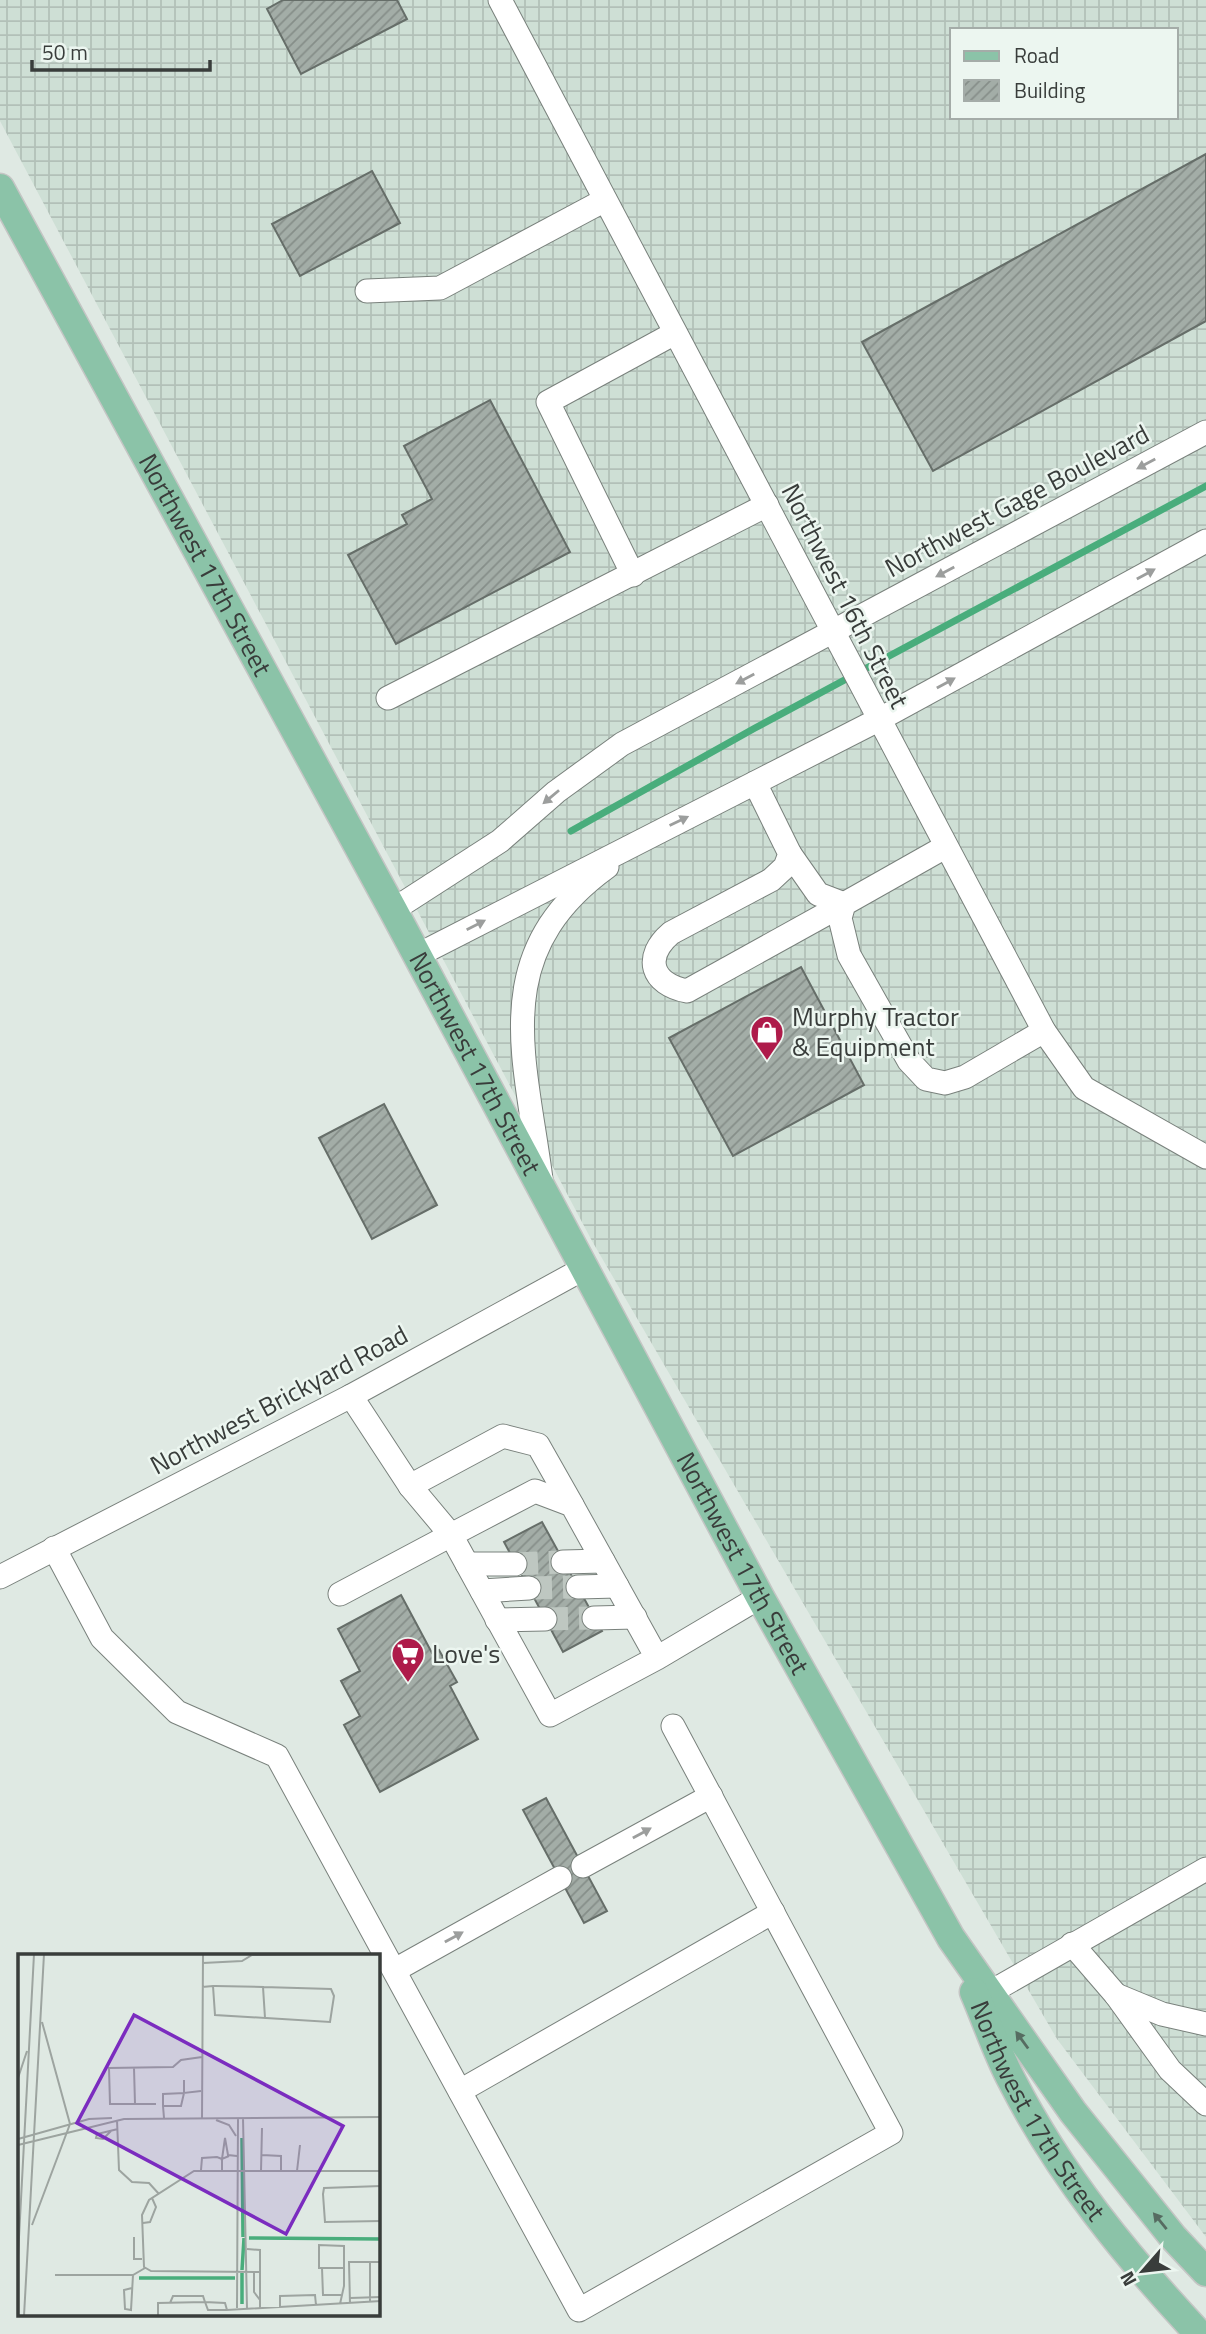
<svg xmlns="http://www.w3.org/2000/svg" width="1206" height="2334" viewBox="0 0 1206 2334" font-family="'Titillium Web',sans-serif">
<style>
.industrial{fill:url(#industrial-grid);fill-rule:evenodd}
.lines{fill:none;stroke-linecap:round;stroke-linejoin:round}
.stream{stroke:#49ad7c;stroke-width:7}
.building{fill:url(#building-hatch);stroke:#666e69;stroke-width:2}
.minor-tunnel{stroke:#bec7c1;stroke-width:23;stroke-dasharray:23 11;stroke-linecap:butt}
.minor-casing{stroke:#79817c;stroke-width:25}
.major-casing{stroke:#c4c5c4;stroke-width:31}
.minor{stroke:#fff;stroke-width:23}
.major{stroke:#8bc3a8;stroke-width:28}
.oneway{fill:#9c9e9d}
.oneway2{fill:#566c61}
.labels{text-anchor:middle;stroke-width:5;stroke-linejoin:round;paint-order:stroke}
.street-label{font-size:26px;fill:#393d3b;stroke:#ecf6f0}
.poi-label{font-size:26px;fill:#393d3b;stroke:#ecf6f0;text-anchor:start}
.inset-river{fill:none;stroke:#49ad7c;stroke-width:3.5}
.inset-road{fill:none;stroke:#9da4a0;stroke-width:2}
.view{fill:#7b2cbf;fill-opacity:0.15;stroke:#7b2cbf;stroke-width:3.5}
.inset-edge{fill:none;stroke:#393d3b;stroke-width:3.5}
</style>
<defs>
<pattern id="industrial-grid" width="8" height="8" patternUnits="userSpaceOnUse" patternTransform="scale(1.75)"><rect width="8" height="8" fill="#cedfd5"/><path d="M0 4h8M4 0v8" fill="none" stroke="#b2c0b8"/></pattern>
<pattern id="building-hatch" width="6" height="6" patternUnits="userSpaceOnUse" patternTransform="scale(1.75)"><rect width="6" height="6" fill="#a3ada7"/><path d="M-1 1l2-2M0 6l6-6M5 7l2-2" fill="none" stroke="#868e89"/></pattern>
</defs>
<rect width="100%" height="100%" fill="#dfe9e3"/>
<path class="industrial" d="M0,0H1206V2237L1057,2039L592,1241L0,121ZM952,30H1176V117H952Z"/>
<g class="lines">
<path class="stream" d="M571,831L755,728L1206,486"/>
</g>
<g class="building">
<path d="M283,0H397L407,19L301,74L267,9Z"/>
<path d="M1206,154V321L933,471L862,342Z"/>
<path d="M372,171L400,223L300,276L272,224Z"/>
<path d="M490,400L570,552L396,644L348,555L407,524L402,515L432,499L404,446Z"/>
<path d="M801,967L864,1085L733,1156L669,1038Z"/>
<path d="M384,1104L437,1205L372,1239L319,1138Z"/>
<path d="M542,1522L602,1631L563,1652L504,1542Z"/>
<path d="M401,1595L432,1653L439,1650L457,1682L450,1686L478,1739L380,1792L344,1725L360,1716L341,1681L360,1671L338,1629Z"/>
<path d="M546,1798L607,1911L584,1923L523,1810Z"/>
</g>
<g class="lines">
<g class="minor-tunnel">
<path d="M515,1564L563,1562"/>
<path d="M529,1588L578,1587"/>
<path d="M545,1619L594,1618"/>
</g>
<defs>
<g id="minor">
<path d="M500,0L1044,1031L1084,1088L1206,1157"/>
<path d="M367,291L440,288L605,200"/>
<path d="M633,575L548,402L675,333"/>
<path d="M388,698L767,505"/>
<path d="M755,783L790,854L785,867L771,880L671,933C643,957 651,984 687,991L844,904"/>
<path d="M945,847L844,904L840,918L849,955L909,1061L926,1079L945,1083L965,1077L1044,1031"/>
<path d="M790,854L818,894L844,904"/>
<path d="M393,910L500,841L556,792L622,744L1206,432"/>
<path d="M416,956L878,720L1206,541"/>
<path d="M541,1179C525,1055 487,954 607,867"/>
<path d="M410,1486L503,1436L538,1445L572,1505"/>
<path d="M54,1548L102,1638L177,1712L277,1756L579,2310L891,2133L673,1726"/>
<path d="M563,1562L603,1561"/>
<path d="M467,1564H515"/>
<path d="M0,1577L351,1396L583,1269"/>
<path d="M578,1587L617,1586"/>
<path d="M482,1591L529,1588"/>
<path d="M340,1594L451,1535L410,1486L351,1396"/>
<path d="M594,1618L635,1617"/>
<path d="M497,1620L545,1619"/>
<path d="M657,1658L572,1505L535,1491L451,1535L550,1715L657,1658L760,1597"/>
<path d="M583,1866L711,1796"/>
<path d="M1072,1944L1116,1995L1170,2070L1206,2104"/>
<path d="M395,1970L560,1878"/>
<path d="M989,1993L1206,1869"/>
<path d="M1116,1995L1162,2014L1206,2024"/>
<path d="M460,2091L773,1912"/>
</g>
<g id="major">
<path id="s1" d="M0,188L393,910L760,1597L951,1938L1073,2112L1173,2237L1206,2272"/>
<path id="s2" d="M974,1992C987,2022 997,2053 1012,2081C1060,2175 1127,2257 1199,2334"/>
</g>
</defs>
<use href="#minor" class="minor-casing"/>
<use href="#major" class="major-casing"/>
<use href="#minor" class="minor"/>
<use href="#major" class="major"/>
</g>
<defs><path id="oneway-solid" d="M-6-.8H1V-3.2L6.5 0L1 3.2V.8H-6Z" transform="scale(1.75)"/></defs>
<g class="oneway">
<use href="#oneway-solid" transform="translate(1146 464) rotate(152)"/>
<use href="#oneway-solid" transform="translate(945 572) rotate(152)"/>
<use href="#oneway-solid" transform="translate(1146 574) rotate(-29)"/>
<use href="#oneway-solid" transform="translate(745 679) rotate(152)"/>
<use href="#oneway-solid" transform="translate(946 683) rotate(-29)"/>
<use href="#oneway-solid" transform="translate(551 797) rotate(140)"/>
<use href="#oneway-solid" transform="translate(679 821) rotate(-26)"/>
<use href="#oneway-solid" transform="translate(476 925) rotate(-27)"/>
<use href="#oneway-solid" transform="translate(642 1833) rotate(-29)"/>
<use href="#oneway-solid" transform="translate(454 1937) rotate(-29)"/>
</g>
<g class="oneway2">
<use href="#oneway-solid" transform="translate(1022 2040) rotate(-126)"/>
<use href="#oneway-solid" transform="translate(1160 2221) rotate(-129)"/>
</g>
<defs>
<symbol id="shop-pin" viewBox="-11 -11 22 30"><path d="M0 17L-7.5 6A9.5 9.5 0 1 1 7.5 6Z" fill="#ae1b4a" stroke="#ecf6f0"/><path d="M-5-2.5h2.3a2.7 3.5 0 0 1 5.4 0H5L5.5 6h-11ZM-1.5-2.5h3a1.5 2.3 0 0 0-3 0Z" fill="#fff"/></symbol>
<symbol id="supermarket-pin" viewBox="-11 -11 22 30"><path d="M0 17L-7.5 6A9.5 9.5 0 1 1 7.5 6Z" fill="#ae1b4a" stroke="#ecf6f0"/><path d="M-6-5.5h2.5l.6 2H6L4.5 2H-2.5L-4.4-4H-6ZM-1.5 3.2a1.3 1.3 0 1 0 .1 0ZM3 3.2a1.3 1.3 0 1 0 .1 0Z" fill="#fff"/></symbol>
</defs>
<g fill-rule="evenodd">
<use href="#shop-pin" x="748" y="1013" width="38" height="52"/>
<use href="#supermarket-pin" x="389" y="1635" width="38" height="52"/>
</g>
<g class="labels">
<g class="street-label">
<text transform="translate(1017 501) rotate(-28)" y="9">Northwest Gage Boulevard</text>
<text dy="9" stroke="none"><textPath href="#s1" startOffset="429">Northwest 17th Street</textPath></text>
<text transform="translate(845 596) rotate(63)" y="9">Northwest 16th Street</text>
<text dy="9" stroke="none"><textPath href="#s1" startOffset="996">Northwest 17th Street</textPath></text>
<text transform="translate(279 1400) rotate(-28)" y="9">Northwest Brickyard Road</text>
<text dy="9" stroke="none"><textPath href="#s1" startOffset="1563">Northwest 17th Street</textPath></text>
<text dy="9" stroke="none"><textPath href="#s2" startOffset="135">Northwest 17th Street</textPath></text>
</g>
<g class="poi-label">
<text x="792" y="1026">Murphy Tractor<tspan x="792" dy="30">&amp; Equipment</tspan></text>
<text x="432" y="1663">Love's</text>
</g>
</g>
<g transform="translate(18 1954)">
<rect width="362" height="362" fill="#dfe9e3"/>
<path class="inset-river" d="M224,184L225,283M231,284L363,285M224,316L226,284M121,324H217M224,350V319"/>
<path class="inset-road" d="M185,9L224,7L234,1L312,0M184,33L195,32H197L245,33L247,64L197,61L195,32M245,33L313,35L316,42L312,68L248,64M116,114L117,150M0,124L9,97M166,126V139L183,137M138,150H92L91,114L155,113L163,106L184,103M145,152H163L166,139L145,140V152L146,164M184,164L185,0M225,164L229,354M99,166L101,216L114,228L131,229L141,240M198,166L211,171L218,182M93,177L85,185L78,184L79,180L100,175M0,185L71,165L94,164M0,191L106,165L363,163M244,201L263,202V217M211,202L204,205L207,184L210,201L219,202M183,216L184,204L199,203L204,205V216M243,217L244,174M279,217L282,191M363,232L306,234L305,240L307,268L363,267M125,269L132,268L138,253L134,244M14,271L52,170L24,68M116,283V305H124M229,295L242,296V318M0,302L16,0M352,308V348M304,314L305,341H323M236,318V338L242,346M37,321H115L127,314M114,334L106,336L107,355L113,356L115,321M332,344L363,343M152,349L155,342H185L187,348L207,349L209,356L363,347M322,350L326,332V292L301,291V314H326M332,350L331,308H363M262,353V342L297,341L298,351M219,354L220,164M242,354V318L133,317L126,313L124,261L131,246L176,217H363M6,362L26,0M140,362V349L187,348L190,356H210"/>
<path class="view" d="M116,61L325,172L268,280L59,169Z"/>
<rect width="362" height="362" class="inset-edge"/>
</g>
<rect x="950" y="28" width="228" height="91" fill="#ecf6f0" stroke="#a4aca8" stroke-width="2"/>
<rect x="964" y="51" width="35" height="10" fill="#8bc3a8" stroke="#a4aca8" stroke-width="2"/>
<text x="1014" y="63" font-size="21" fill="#393d3b">Road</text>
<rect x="964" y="80" width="35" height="21" fill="url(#building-hatch)" stroke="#a4aca8" stroke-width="2"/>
<text x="1014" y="98" font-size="21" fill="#393d3b">Building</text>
<g transform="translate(1143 2271) rotate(242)" stroke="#ecf6f0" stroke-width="5" paint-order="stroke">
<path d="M0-5L12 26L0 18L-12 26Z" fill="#393d3b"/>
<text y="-10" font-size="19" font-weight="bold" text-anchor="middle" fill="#393d3b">N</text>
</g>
<path d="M32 60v10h178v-10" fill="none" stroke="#393d3b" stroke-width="3.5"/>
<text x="42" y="60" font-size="21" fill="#393d3b" stroke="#ecf6f0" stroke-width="5" paint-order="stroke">50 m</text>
</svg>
